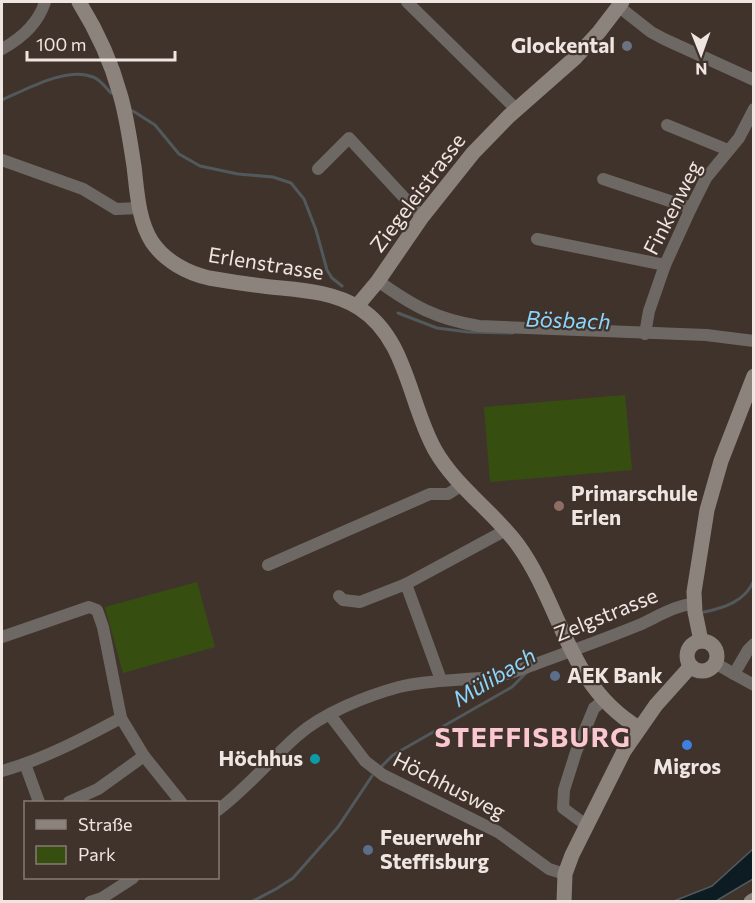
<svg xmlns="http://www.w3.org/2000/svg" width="755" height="903" viewBox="0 0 755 903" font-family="Commissioner,sans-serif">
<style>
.green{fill:#364f11}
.water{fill:#0d1c23;stroke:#51595c;stroke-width:1.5}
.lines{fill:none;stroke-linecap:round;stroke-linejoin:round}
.stream{stroke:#51595c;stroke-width:3}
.street{stroke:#6e6864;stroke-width:12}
.secondary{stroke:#8d837d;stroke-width:15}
.worship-dot{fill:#6b7280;stroke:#40332c;stroke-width:2}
.education-dot{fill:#8d6e63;stroke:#40332c;stroke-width:2}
.service-dot{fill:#5c6f8a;stroke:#40332c;stroke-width:2}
.shop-dot{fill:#3f7fe0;stroke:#40332c;stroke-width:2}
.culture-dot{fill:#0f9aa8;stroke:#40332c;stroke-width:2}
.labels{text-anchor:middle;stroke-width:4.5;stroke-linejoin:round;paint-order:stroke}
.poi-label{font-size:21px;font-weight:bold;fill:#efe6e2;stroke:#40332c;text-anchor:start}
.street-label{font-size:21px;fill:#efe6e2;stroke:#40332c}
.water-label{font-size:22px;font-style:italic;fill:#8ad6fc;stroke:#40332c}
.district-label{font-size:27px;font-weight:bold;letter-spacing:1.5px;fill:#fbc7d0;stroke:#40332c}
</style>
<rect width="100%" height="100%" fill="#40332c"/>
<g class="green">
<path d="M625,395L632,470L490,482L484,407Z"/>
<path d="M197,582L215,647L123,673L105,607Z"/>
</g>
<path class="water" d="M753,849V879L716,901H674L712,886Z"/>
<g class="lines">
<g class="stream">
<path d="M2,100C25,90 67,66 93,77C100,79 106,88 111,93"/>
<path d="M133,111L155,125L179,154L200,166L238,174L273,177L291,183L304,199L316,230L327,270L332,278L342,286"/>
<path d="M398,313L437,328L468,332L513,333"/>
<path d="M704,612C724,608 746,601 754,580"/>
<path d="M382,766L393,755L512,687L526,673"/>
<path d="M251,902L276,889L293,878L338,827L372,776"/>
</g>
<g class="street">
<path d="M407,2L517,110"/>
<path d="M618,6L651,32L664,39L754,80"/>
<path d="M2,49C22,38 38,24 45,2"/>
<path d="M667,125L728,150"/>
<path d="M2,160L83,189L116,209L140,208"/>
<path d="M318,169L349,138L422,217"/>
<path d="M603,179L691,208"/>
<path d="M537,239L665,265"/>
<path d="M378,281C413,306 436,319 479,326L706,335L754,341"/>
<path d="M645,334L649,311L665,265L691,208L706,178L739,138L754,109"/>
<path d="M268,565L430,494H448L462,485"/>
<path d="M339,596L343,600L360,602L406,584"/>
<path d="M2,637L89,607L97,610L103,627L121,718L144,756L181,802"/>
<path d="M715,663L734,674L748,650L754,644"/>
<path d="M734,674L754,685"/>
<path d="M441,680L406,584L506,530"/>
<path d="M330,715L365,761L383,775L498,832L549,869L565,874"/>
<path d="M25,764L39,802"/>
<path d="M2,771C44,759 82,739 121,718"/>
<path d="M69,802L98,789L144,756"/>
<path d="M218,810C247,788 270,760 297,736C323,713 366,696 399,687C432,679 465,681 498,676C510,674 522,669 533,665C568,652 605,639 639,625C657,617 675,605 694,604"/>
<path d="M586,825L563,808L564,790L576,752L594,708L604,700"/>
<path d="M90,902L102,898L133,878"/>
</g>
<g class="secondary">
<path d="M79,2C97,31 111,61 120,94C127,117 130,142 134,166C137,191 138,220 152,242C165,261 187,273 209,278C227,281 245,284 263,286C295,290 331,290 359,308C407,338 409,404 435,450C456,487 493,511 518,545C562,606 567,685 639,728"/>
<path d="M357,306L378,281L422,217L473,153L509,116L576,57L599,32L622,2"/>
<path d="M701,641L695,612L694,592L707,510L721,461L754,376"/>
<circle cx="702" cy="656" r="15"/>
<path d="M564,902L565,874L572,855L624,751L656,705L691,666"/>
<path d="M751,902L754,900"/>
</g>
</g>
<circle class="worship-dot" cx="627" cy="46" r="6"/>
<circle class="education-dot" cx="559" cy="506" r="6"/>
<g class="service-dot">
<circle cx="555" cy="676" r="6"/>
<circle cx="368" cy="850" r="6"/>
</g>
<circle class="shop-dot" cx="687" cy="745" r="6"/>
<circle class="culture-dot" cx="315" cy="759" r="6"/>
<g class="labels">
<g class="poi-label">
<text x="615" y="53" text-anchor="end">Glockental</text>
<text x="571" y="501">Primarschule<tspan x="571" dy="24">Erlen</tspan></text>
<text x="567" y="683">AEK Bank</text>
<text x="303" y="766" text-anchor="end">Höchhus</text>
<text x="687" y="774" text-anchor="middle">Migros</text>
<text x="380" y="845">Feuerwehr<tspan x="380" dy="24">Steffisburg</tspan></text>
</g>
<g class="street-label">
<text transform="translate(418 193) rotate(-53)" y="7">Ziegeleistrasse</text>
<text transform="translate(673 208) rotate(-63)" y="7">Finkenweg</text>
<text transform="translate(266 264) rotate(9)" y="7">Erlenstrasse</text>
<text transform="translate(606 615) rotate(-22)" y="7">Zelgstrasse</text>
<text transform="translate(449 786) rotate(27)" y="7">Höchhusweg</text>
</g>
<g class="water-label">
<text transform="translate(568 320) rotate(2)" y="8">Bösbach</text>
<text transform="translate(494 677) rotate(-31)" y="8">Mülibach</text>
</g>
<g class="district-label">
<text x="533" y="747">STEFFISBURG</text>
</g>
</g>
<rect width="755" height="903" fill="none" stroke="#efe6e2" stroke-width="6"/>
<rect x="24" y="801" width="195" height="78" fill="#40332c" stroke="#867b75" stroke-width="1.5"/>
<rect x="36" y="820" width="30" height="9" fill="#8d837d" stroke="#867b75" stroke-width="1.5"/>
<text x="78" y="831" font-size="18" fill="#efe6e2">Straße</text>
<rect x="36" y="846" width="30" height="18" fill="#364f11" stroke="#867b75" stroke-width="1.5"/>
<text x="78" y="861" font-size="18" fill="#efe6e2">Park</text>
<g transform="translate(701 54) rotate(179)" stroke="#40332c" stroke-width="4.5" paint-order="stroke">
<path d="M0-4.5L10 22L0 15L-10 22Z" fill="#efe6e2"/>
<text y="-9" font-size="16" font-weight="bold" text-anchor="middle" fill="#efe6e2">N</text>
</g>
<path d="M27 51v9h148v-9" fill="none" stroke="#efe6e2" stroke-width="3"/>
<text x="36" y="51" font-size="18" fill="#efe6e2" stroke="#40332c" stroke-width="4.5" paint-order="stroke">100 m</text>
</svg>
